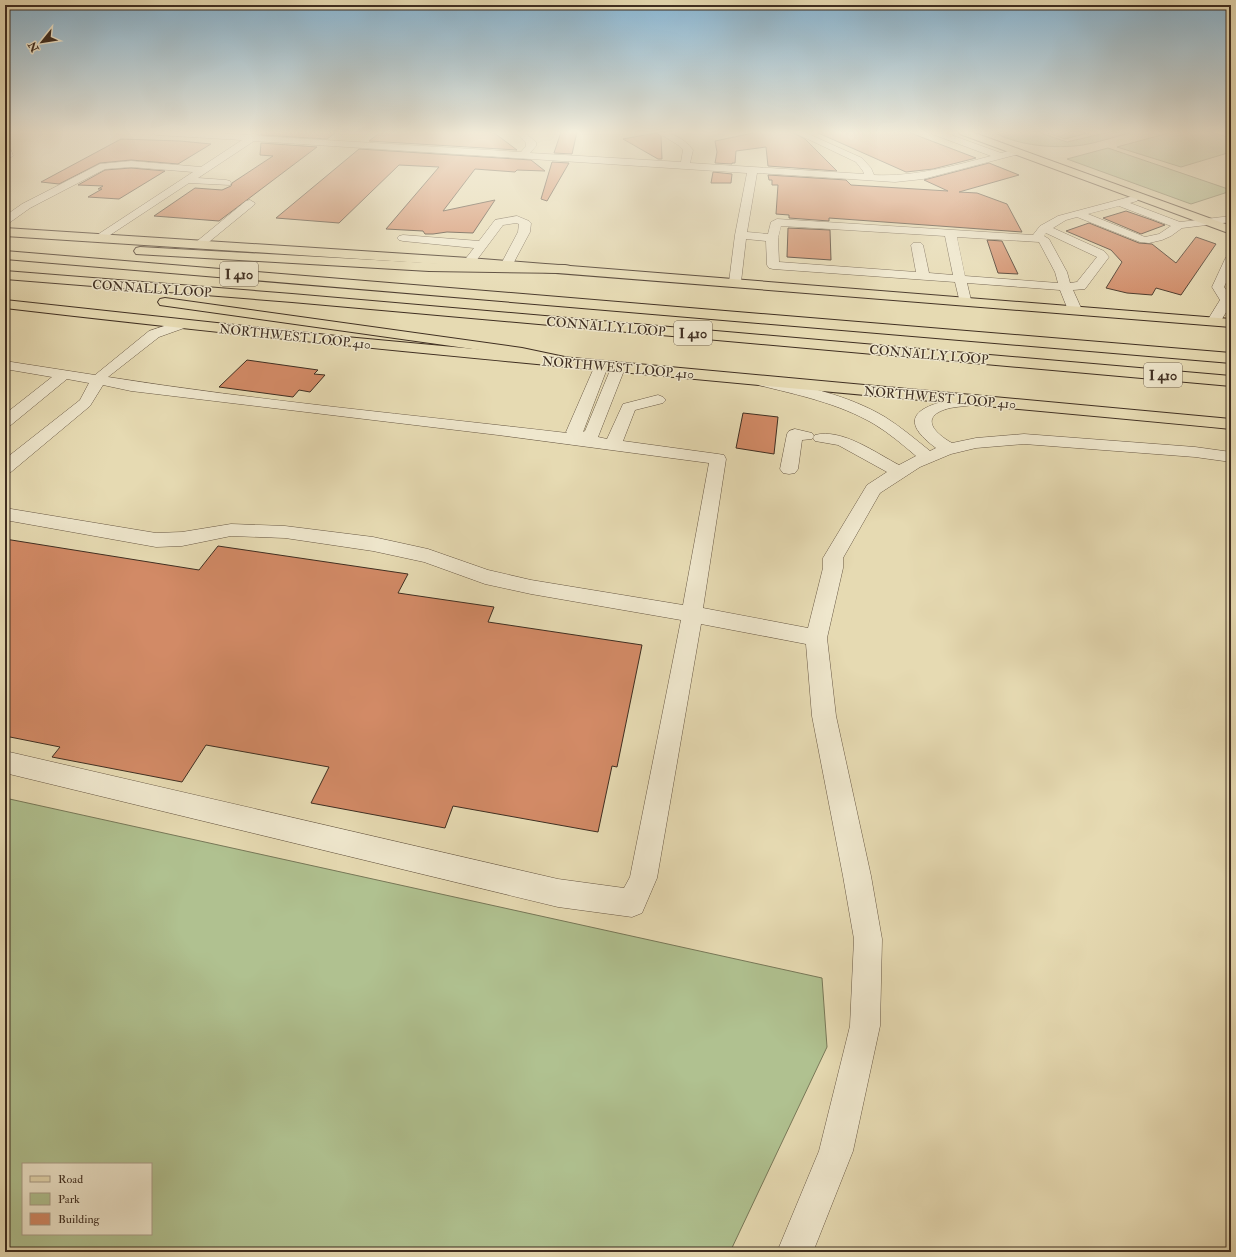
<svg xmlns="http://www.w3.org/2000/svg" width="1236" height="1257" viewBox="0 0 1236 1257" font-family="'IM FELL Double Pica',serif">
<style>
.green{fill:#b0c190;stroke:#787858;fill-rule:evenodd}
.building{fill:#d28a66;stroke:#3f2e21}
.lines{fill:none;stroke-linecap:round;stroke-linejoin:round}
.minor-casing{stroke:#695945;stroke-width:1}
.major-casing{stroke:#3f2e21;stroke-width:2}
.highway-casing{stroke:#3f2e21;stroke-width:2}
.minor{fill:#efe7cd;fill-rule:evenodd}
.major{fill:#e6dab2;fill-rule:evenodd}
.highway{fill:#e6dab2;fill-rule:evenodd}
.labels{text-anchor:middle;stroke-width:3;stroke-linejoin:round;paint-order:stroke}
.far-street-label{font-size:13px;fill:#3f2e21;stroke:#efe7cd}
.shield{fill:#efe7cd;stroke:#746655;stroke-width:1}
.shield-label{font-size:14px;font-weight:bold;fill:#3f2e21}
</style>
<rect width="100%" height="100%" fill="#e6dab2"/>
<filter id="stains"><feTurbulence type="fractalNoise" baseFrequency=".005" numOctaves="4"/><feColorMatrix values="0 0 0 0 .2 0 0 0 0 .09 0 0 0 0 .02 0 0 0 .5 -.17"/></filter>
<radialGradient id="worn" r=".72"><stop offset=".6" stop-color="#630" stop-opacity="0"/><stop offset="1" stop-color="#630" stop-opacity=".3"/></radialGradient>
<g class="green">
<path d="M993,132H1038L1067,142L1110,132H1134C1117,136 1100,142 1083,145C1055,149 1019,146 993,132Z"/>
<path d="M1045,132H1091L1065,139Z"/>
<path d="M1172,132H1211L1231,138V152L1181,167L1117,147Z"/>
<path d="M1108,148L1231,190V191L1191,204L1067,159Z"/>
<path d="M5,798L822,978L827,1047L730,1252H5ZM23,1164H151V1234H23Z"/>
</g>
<g class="building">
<path d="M261,132H336L327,139L261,135Z"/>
<path d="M381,132H493L517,150L369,141Z"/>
<path d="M561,132H577L572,154L554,153Z"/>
<path d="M758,132H792L805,139L837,171L768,166L766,147L736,151L735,163H732V164L715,163L717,152L715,141Z"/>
<path d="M816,132H908L976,158L933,169L906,172Z"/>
<path d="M656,133L661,136L662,159H658L623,139Z"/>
<path d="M121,139L180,141L211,144L178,164L131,160L100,163L59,184L41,182Z"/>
<path d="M261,143L317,147L219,221L154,216L195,188L222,190L231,186L232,183L273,156L260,155Z"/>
<path d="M359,149L531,160L545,171L517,170L515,172L475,169L443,211L495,200L473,233L447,232L433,234H425L423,231L386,229L439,167L399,165L339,223L276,218Z"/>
<path d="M552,162L569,163L547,201L541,199Z"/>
<path d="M989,163L1019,175L959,192L977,193L1007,204L1022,232L829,218V221L789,218V215L776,214L778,185H772V180H769L768,175L846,180L851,185L948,191L924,180Z"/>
<path d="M131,168L165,171L119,199L88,197L102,189H98L103,186L78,185L105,170Z"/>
<path d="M713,172L732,174L731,183H711Z"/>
<path d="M1126,211L1152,220L1165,225L1141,234L1103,218Z"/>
<path d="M1089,223L1139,243L1152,244L1176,263L1196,237L1216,244L1181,295L1156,288L1152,295L1127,293L1106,288L1122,262L1111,250L1066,231Z"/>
<path d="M788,228L830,230L831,260L787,257Z"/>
<path d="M987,240L1002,241L1018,274L998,273Z"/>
<path d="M247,360L318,370L314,374L325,375L310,392L299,390L293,397L219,387Z"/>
<path d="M743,413L778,417L774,454L736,448Z"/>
<path d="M5,539L199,570L218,546L408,574L398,593L494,607L488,622L642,645L617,767L612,766L598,832L453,806L445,828L311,803L329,767L206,745L182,782L52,757L60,747L5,736Z"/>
</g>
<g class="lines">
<defs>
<g id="minor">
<path d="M152,132H198L250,135L255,133L259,136L521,152L526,146V143L515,132H524L536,142V146L530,153L681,162L683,150L678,145L657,132C671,132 684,138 693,150L690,163L864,174L863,171L856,162L793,132H804L862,158L871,168L874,175C915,177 952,166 991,156L932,134L931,132H943L1001,153L1016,149L1021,152L1019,154L923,179L895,182L757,173L747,232L768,234L771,222L777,219L1033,235L1040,226L1058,216L1133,196L1138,199L1137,201L1130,203L1180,222L1231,216V222L1182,228L1171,236L1162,240L1149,243L1140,242L1077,217L1066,220L1053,228L1104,251L1109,257L1085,289L1073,290L1082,310L1080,313H1070L1068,310L1060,290L967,283L971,300L970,303H960L955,282L773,269L769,268L767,265L766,241L746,239L741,282L739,285H731L729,282L735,235L747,173L254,141L198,178L226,180L230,181L231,183L230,185L189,183L104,239H96L94,237L193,172L131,167L105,169L30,208L9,223L5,224V216L22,204L100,164L131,161L201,167L242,140L156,135ZM1119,206L1171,226L1159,234L1145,237L1088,214ZM781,226L945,236L953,275L929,273L923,245L921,243H913L911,245L916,272L779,262L778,238ZM1046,233L1097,257L1077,282L1070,283L1067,272L1049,239L1044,236ZM957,237L1039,242L1055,272L1058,283L965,276Z"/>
<path d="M5,149L11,150L13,156L5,160Z"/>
<path d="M250,200L255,203L254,205L204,246H196L194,244L196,242L246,201Z"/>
<path d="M517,216L529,221L531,223L530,232L513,264L511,267H503L501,264L518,232L519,224L516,223L503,225L473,265H465L463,262L474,248L403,241L399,240L397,238L399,236L403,235L479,241L495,220Z"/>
<path d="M1231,255V272L1224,287L1231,296V304L1219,324H1209L1207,321L1220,300L1212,287L1225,259L1227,256Z"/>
<path d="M182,320L187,321L189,324L187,327L159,337L108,377C260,401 414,415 567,433L566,432L596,363L601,362L606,363L608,366L583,432L585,431L611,368L613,365L618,364L623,365L625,368L598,437L607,439L623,404L658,395L663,397L666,400L663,403L635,410L623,441L718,454L724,455L726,459L703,608L808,628L823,568V558L867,485L887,472L838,445L815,441L813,438L815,435C842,428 876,453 899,465L916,456C903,445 889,433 874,424C838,403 798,395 758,385L756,382L758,379L763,378C805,386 848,395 885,417C901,427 915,439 930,451L936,448C881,408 947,400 978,395L983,397L986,400L983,403C972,406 961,406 950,408C918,416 934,433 952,443L976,438L1024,434L1195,447L1231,452V462L1195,457L1024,444L976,448L951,454L920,467L880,493L843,558V568L827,638L836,716L871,876L882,939L880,1026L853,1151L813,1252H777L819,1151L850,1026L854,939L843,876L812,716L806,644L701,624L657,878L642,913L632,917L558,907L5,773V751L558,879L624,888L630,877L681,620L531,594L485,584L424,562L373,551L285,538L231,536L182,546L156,547L5,520V508L156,533L182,532L231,524L285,526L373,537L428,549L488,570L531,580L683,605L709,463L498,435L131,391L103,385L90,406L11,472L5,473V459L80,400L89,383L67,379L11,425L5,427V414L52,377L5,369V361L95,375L149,331Z"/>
<path d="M795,429L812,433L814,436L812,439L802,440L798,469L795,473L789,474L783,473L780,469L787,434L789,431Z"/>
</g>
<g id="major">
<path d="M958,132H972L1231,226V234L960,134Z"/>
<path d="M5,228L469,258L1231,319V327L469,266L5,236Z"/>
<path d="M5,300L346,337L1231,419V429C822,390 413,356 5,308Z"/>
</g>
<g id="highway">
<path d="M140,247L429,263L565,265L570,266L571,269L570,272L565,273L429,271L136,254L134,251L136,248Z"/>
<path d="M5,251L1231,353V363L5,259Z"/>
<path d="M5,271L292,294L1231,376V386L292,302L5,279Z"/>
<path d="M165,298L522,348L579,360L582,363L579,366L574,368L522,356L160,305L158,302L160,299Z"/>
</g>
</defs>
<use href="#minor" class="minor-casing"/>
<use href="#major" class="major-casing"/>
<use href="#highway" class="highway-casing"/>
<use href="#minor" class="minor"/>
<use href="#major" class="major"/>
<use href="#highway" class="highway"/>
</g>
<linearGradient id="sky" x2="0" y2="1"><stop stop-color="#88b6d4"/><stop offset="0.43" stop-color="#f4eedc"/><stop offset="1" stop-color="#f4eedc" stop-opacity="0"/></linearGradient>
<rect width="1236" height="308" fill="url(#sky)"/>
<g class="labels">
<g class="far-street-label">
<text transform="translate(152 288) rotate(4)" y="5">CONNALLY LOOP</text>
<text transform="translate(606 326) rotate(5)" y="5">CONNALLY LOOP</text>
<text transform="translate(295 336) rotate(6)" y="5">NORTHWEST LOOP 410</text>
<text transform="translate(929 354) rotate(5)" y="5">CONNALLY LOOP</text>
<text transform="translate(618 367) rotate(5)" y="5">NORTHWEST LOOP 410</text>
<text transform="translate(940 397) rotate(5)" y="5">NORTHWEST LOOP 410</text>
</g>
<g class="shield">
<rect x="220" y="262" width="38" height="24" rx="3"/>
<rect x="674" y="321" width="38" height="24" rx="3"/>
<rect x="1144" y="363" width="38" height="24" rx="3"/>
</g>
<g class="shield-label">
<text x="239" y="279">I 410</text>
<text x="693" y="338">I 410</text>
<text x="1163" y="380">I 410</text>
</g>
</g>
<rect width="1236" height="1257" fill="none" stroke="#e6dab2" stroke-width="20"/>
<rect x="6" y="6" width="1224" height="1245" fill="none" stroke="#3f2e21" stroke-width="2"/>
<rect x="10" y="10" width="1216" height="1237" fill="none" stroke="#3f2e21"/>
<rect x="22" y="1163" width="130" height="72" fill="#efe7cd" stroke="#a99d88"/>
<rect x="30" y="1176" width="20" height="6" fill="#e6dab2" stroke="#a99d88"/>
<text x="58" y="1183" font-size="12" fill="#3f2e21">Road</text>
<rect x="30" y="1193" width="20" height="12" fill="#b0c190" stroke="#a99d88"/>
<text x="58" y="1203" font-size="12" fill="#3f2e21">Park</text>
<rect x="30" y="1213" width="20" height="12" fill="#d28a66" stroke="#a99d88"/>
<text x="58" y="1223" font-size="12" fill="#3f2e21">Building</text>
<g transform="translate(42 42) rotate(240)" stroke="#efe7cd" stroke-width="3" paint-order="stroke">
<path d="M0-3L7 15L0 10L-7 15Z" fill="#3f2e21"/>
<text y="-6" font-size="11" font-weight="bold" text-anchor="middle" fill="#3f2e21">N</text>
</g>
<rect width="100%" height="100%" filter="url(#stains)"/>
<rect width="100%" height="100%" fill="url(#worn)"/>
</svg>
